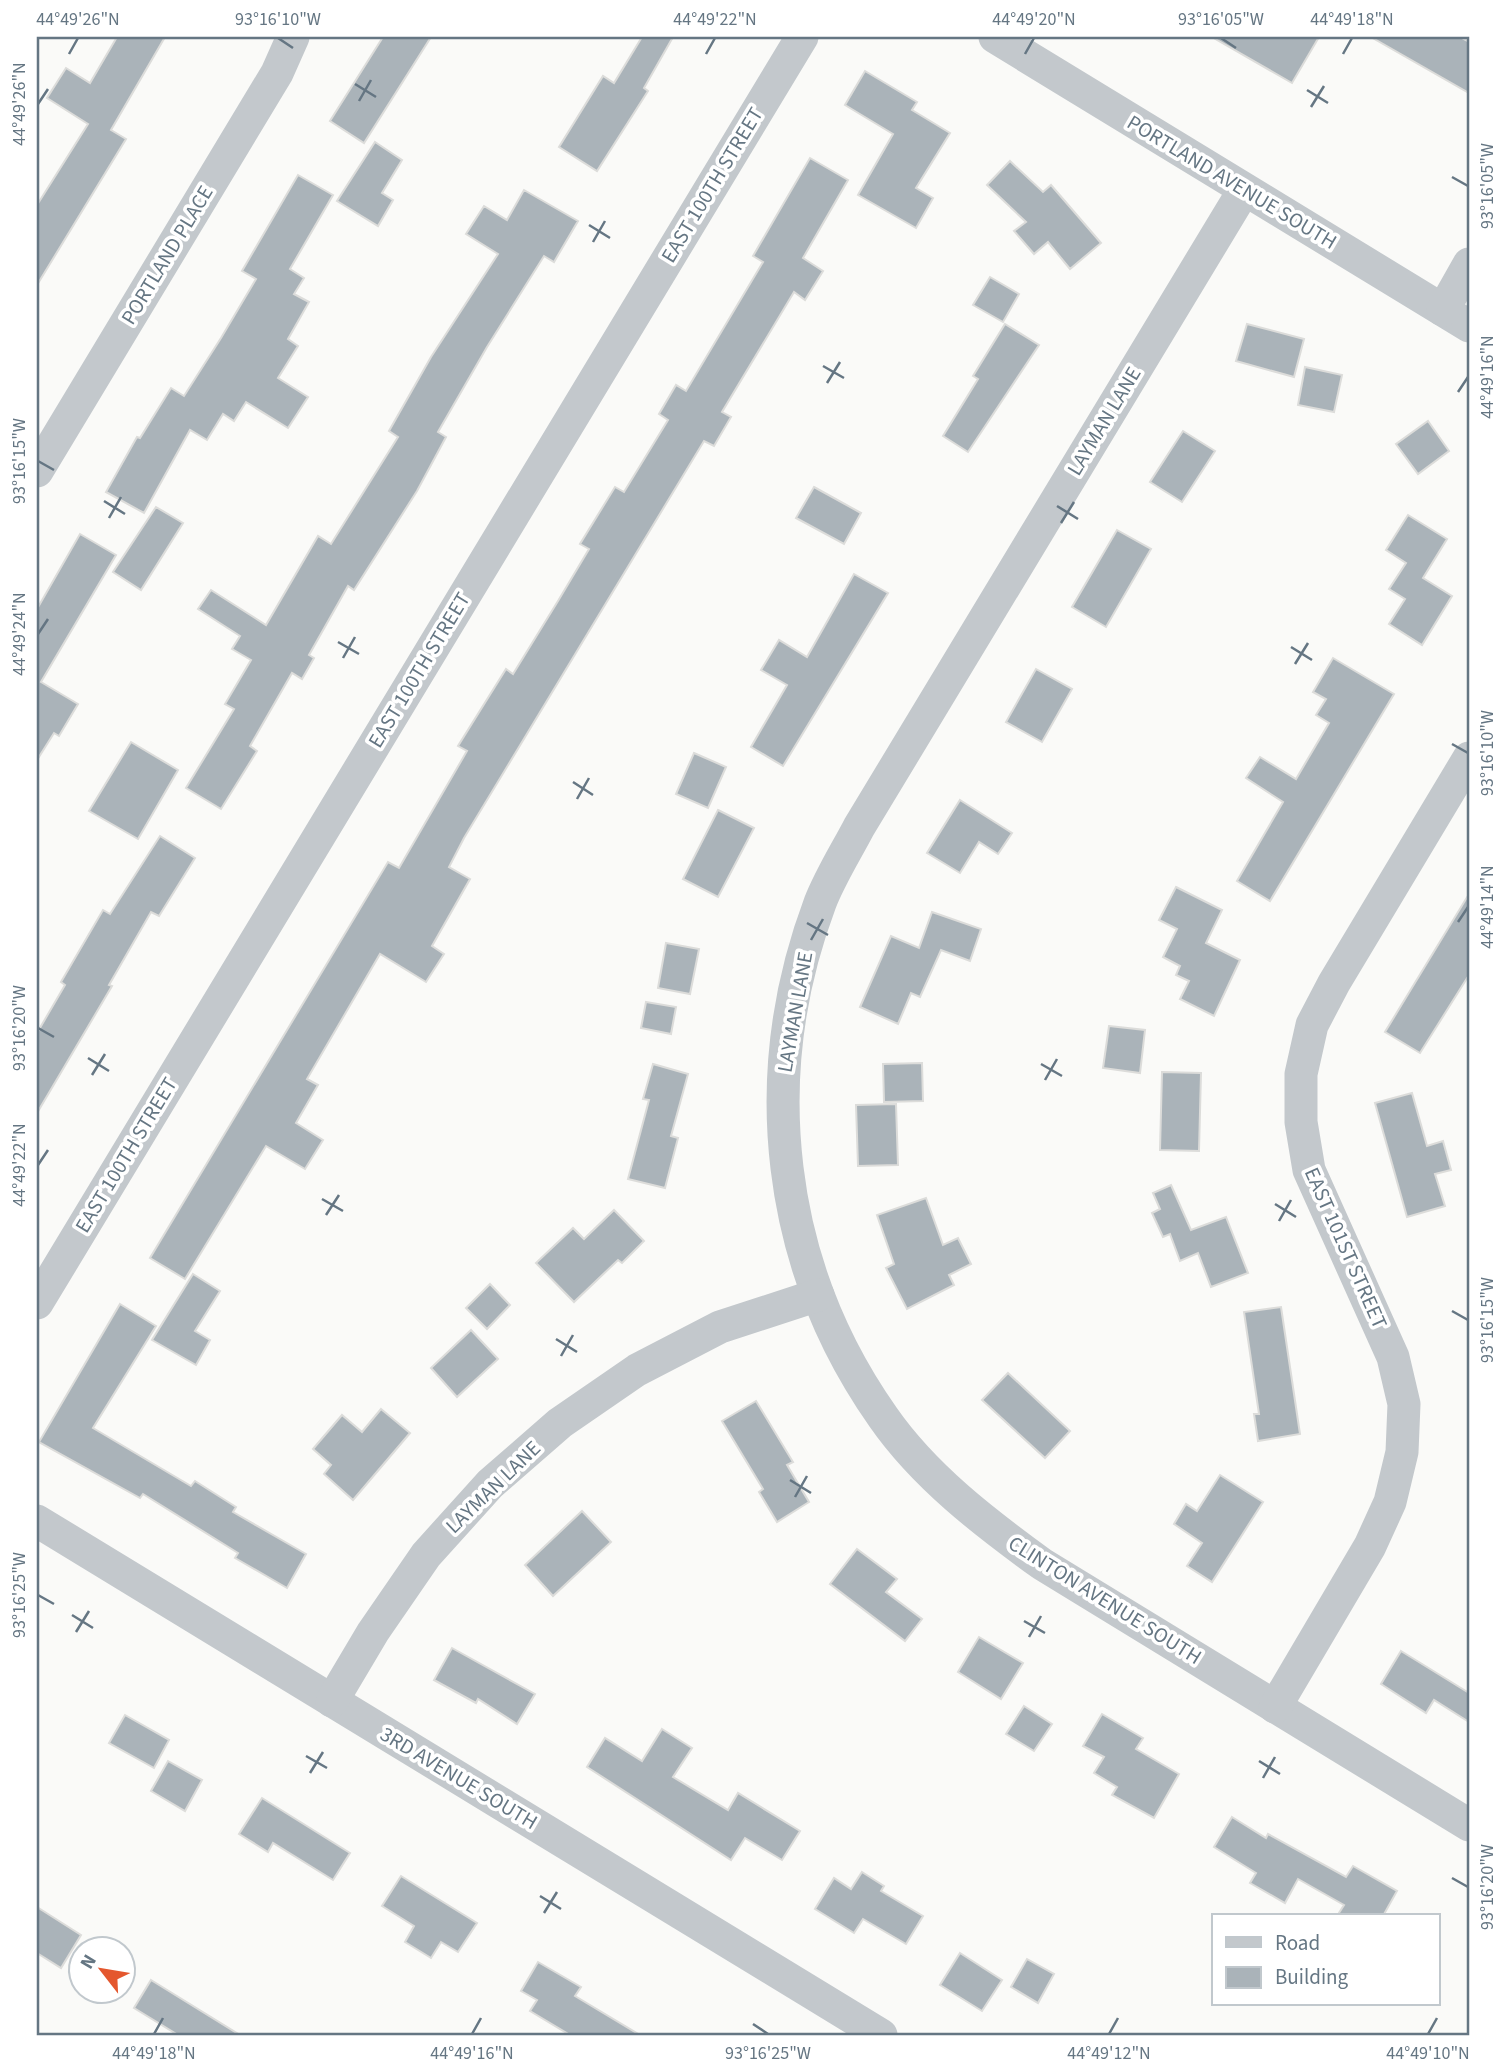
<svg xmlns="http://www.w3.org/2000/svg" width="1506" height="2072" viewBox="0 0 1506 2072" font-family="'Source Sans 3',sans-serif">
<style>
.building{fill:#aab3b9;stroke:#dcdcda;stroke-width:2}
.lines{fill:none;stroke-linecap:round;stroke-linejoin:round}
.minor{stroke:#c3c8cc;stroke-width:33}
.ticks{fill:none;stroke:#657683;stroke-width:2.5}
.labels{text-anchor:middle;stroke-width:7;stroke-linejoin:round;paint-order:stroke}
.street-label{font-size:21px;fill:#657683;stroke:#fff}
.neatline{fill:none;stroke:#657683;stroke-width:2.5}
.ticks-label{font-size:18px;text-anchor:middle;fill:#657683}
</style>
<rect width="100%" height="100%" fill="#fafaf8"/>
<g class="building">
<path d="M117,37H165L111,130L126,139L37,285V205L88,124L47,98L66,68L90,83Z"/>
<path d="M383,37H431L364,143L330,121Z"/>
<path d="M642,37H673L644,88L648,91L597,171L559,147L603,76L614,83Z"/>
<path d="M1212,37H1319L1292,83Z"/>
<path d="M1371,37H1460L1469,42V93Z"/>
<path d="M865,71L917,102L912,110L950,133L916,188L933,198L916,228L858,195L893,134L845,105Z"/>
<path d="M375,142L402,160L382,193L393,200L378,226L337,201Z"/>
<path d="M810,158L848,180L803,258L823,271L805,300L794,292L722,412L731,417L714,446L704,441L464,838L449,867L470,879L432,946L444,954L426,982L380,954L307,1079L318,1085L296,1123L323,1140L305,1169L266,1146L185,1279L150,1258L388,862L399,868L467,751L458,746L506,669L513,674L558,601L589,549L580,544L615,487L624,492L668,420L659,414L676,385L686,391L763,262L753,256Z"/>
<path d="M1010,161L1043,192L1051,185L1101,243L1070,269L1048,242L1034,254L1014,231L1026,222L987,185Z"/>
<path d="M298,175L333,195L290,269L304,278L294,294L309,302L288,339L298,346L278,378L308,397L288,428L246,402L234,421L223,414L207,440L190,430L144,513L106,492L137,437L140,438L171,388L184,396L221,338L256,279L242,271Z"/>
<path d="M524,190L578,221L554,262L544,256L487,347L438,432L446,437L417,491L354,590L348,586L309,655L314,658L302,679L292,673L250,746L257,751L221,809L186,788L234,709L225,704L251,660L232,649L240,636L198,609L211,590L266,625L318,536L331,544L398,437L389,431L431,357L498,254L466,234L484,206L507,220Z"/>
<path d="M990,277L1019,294L1003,322L973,305Z"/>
<path d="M1005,324L1039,345L968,452L943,436L978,379L973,376Z"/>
<path d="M1247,324L1304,339L1294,377L1236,361Z"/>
<path d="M1305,367L1342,375L1334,412L1298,405Z"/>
<path d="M1428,421L1449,451L1418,474L1396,444Z"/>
<path d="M1183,431L1215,451L1182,502L1150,482Z"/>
<path d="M814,487L861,513L844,544L796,518Z"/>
<path d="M156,507L183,523L141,590L113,572Z"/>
<path d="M1408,515L1447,539L1423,578L1452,596L1422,645L1389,624L1405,599L1389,589L1406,563L1386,550Z"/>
<path d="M1117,530L1151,549L1106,627L1072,607Z"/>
<path d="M80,534L116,555L41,682L78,704L59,736L54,733L37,760V609Z"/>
<path d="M854,574L888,593L783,766L751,747L787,685L761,670L779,640L807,657Z"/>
<path d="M1333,658L1394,694L1270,901L1237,881L1283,802L1246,778L1260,757L1296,779L1329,723L1316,715L1326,699L1313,692Z"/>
<path d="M1036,669L1072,689L1042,742L1006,722Z"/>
<path d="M131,742L178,770L138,839L89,811Z"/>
<path d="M694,753L726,767L708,808L676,794Z"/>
<path d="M960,800L1012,833L998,854L979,842L960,873L927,853Z"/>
<path d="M718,810L754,828L718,897L683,879Z"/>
<path d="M160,836L195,858L159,916L151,912L109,985L112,986L37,1113V1033L65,985L61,982L103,910L110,914Z"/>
<path d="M1176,887L1222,910L1206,943L1240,960L1214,1016L1180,999L1189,981L1176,975L1180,966L1163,957L1177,929L1159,920Z"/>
<path d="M1469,894V975L1420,1053L1385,1032Z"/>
<path d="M932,912L981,929L970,961L941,950L920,997L911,993L898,1024L860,1007L891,936L919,948Z"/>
<path d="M666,943L699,949L690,994L658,988Z"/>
<path d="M646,1002L676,1007L671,1034L641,1028Z"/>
<path d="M1109,1026L1145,1030L1140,1073L1103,1068Z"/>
<path d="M922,1063L923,1101L884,1102L883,1064Z"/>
<path d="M653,1064L688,1074L671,1136L678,1138L665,1188L628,1179L649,1100L643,1099Z"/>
<path d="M1162,1072L1201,1073L1199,1151L1160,1150Z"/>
<path d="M1412,1093L1427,1146L1443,1141L1451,1170L1435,1174L1445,1206L1407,1217L1375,1103Z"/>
<path d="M896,1104L898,1165L858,1166L856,1105Z"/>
<path d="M1171,1185L1191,1230L1226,1217L1248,1273L1211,1287L1198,1253L1180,1261L1170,1234L1163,1237L1152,1213L1160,1209L1153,1193Z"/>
<path d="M926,1198L943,1245L958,1238L971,1264L949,1275L954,1285L907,1309L886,1268L894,1264L877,1215Z"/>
<path d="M614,1210L644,1241L622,1263L618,1260L574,1302L536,1263L573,1228L584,1239Z"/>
<path d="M193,1274L220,1291L195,1331L210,1340L196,1365L152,1340Z"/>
<path d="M490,1284L510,1305L487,1329L466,1308Z"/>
<path d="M120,1304L156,1326L93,1428L191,1486L195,1481L236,1507L233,1512L306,1554L287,1588L235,1558L238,1553L143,1494L140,1498L39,1442Z"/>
<path d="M1281,1307L1300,1434L1258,1441L1254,1414H1259L1244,1312Z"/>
<path d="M471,1330L498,1359L457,1397L431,1368Z"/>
<path d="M1008,1373L1070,1431L1045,1458L982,1400Z"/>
<path d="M756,1401L793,1462L787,1465L809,1502L777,1522L759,1492L763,1489L722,1421Z"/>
<path d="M381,1409L410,1433L353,1500L324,1474L331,1465L313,1449L342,1415L362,1432Z"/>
<path d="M1220,1475L1263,1502L1212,1582L1187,1566L1202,1543L1174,1524L1186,1504L1197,1511Z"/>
<path d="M582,1511L611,1542L553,1596L525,1565Z"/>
<path d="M857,1549L897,1579L886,1592L922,1619L905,1641L830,1584Z"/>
<path d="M979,1637L1023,1663L1001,1699L958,1672Z"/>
<path d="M452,1648L535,1694L517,1724L478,1699L476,1703L434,1680Z"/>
<path d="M1401,1651L1469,1693V1722L1434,1700L1426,1713L1381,1684Z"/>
<path d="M1024,1706L1052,1724L1034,1751L1006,1734Z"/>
<path d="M1102,1714L1143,1738L1136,1749L1179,1774L1154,1818L1112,1795L1117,1787L1094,1773L1104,1757L1083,1746Z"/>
<path d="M125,1715L169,1740L154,1768L109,1743Z"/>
<path d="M662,1729L692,1748L673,1777L728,1810L738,1793L800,1831L782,1860L745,1838L731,1860L587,1767L605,1738L642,1761Z"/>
<path d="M168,1761L202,1780L185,1811L151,1791Z"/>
<path d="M262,1798L350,1853L333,1880L273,1843L268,1852L239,1834Z"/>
<path d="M1232,1817L1266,1838L1268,1834L1346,1877L1353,1866L1397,1891L1383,1916H1337L1344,1905L1298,1879L1285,1903L1250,1883L1256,1873L1214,1847Z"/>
<path d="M862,1872L884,1886L881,1891L923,1916L906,1944L863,1919L854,1933L815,1909L834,1878L851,1889Z"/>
<path d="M401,1876L477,1923L458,1952L441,1942L431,1958L405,1942L414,1926L382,1906Z"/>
<path d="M37,1907L81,1935L61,1968L37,1953Z"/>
<path d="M960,1953L1002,1980L982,2011L940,1985Z"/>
<path d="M1027,1959L1054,1974L1038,2003L1011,1987Z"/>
<path d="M538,1962L581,1987L575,1996L640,2035H570L530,2011L537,2000L521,1991Z"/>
<path d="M151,1980L240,2035H178L134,2008Z"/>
</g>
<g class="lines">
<g class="minor">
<path d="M995,37L1469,326"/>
<path d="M1244,190L859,827C846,852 830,877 820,903C755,1076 776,1265 883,1417C924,1476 984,1522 1042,1564L1469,1825"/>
<path d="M1443,310L1469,264"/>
<path d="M37,471L277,73L293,37"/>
<path d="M37,1303L802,37"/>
<path d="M37,1521L881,2035"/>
<path d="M332,1701L373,1632L426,1555L490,1484L560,1423L637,1370L720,1327L818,1295"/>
<path d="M1275,1707L1370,1546L1390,1502L1402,1452L1404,1404L1393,1357L1309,1170L1301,1122V1074L1312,1025L1334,983L1469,758"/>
</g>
</g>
<path class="ticks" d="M278,38L293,48M1221,38L1236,48M69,54L78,38M706,54L715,38M1025,54L1034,38M1343,54L1352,38M355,84L376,97M1307,90L1328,103M359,101L371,80M38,104L48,89M1311,107L1324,86M1452,177L1468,186M589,225L610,238M593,242L605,221M823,366L844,378M827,383L840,362M1458,392L1468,377M38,461L54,470M104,501L125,514M1057,506L1078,519M109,518L121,497M1061,523L1074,502M38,634L48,619M338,642L359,654M1291,647L1312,660M343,658L355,637M1295,664L1308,643M1452,744L1468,753M573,782L593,795M577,799L589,778M1458,922L1468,907M807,923L828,935M811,940L823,919M38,1028L54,1037M88,1058L109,1071M1041,1064L1062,1076M92,1075L105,1054M1045,1080L1057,1059M38,1165L48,1150M322,1199L343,1211M1275,1204L1296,1217M326,1215L339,1195M1279,1221L1291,1200M1452,1311L1468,1320M556,1339L577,1352M561,1356L573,1335M790,1480L811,1493M795,1497L807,1476M38,1595L54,1604M72,1615L93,1628M1024,1621L1045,1633M76,1632L89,1611M1029,1637L1041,1616M306,1756L327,1768M1259,1761L1280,1774M310,1773L323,1752M1263,1778L1275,1757M1452,1878L1468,1887M540,1896L561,1909M544,1913L557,1892M753,2024L768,2034M154,2034L163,2018M472,2034L481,2018M1109,2034L1118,2018M1428,2034L1437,2018"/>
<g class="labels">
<g class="street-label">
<text transform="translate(1232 182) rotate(31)" y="7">PORTLAND AVENUE SOUTH</text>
<text transform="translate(712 185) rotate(-59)" y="7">EAST 100TH STREET</text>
<text transform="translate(167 255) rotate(-59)" y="7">PORTLAND PLACE</text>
<text transform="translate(1104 421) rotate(-59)" y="7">LAYMAN LANE</text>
<text transform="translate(419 670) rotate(-59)" y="7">EAST 100TH STREET</text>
<text transform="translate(795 1012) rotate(-80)" y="7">LAYMAN LANE</text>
<text transform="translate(126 1155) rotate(-59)" y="7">EAST 100TH STREET</text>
<text transform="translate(1346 1248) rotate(66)" y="7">EAST 101ST STREET</text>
<text transform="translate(493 1487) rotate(-44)" y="7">LAYMAN LANE</text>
<text transform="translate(1105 1600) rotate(32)" y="7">CLINTON AVENUE SOUTH</text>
<text transform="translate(459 1778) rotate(31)" y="7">3RD AVENUE SOUTH</text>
</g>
</g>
<rect width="1506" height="2072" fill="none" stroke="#ffffff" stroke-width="77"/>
<rect x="1212" y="1914" width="228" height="91" fill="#ffffff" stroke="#c1c8cd" stroke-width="2"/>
<rect x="1226" y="1937" width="35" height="10" fill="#c3c8cc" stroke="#c1c8cd" stroke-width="2"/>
<text x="1275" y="1950" font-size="21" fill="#657683">Road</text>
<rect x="1226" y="1967" width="35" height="21" fill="#aab3b9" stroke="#c1c8cd" stroke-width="2"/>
<text x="1275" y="1984" font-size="21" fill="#657683">Building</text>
<g transform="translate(102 1970) rotate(301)"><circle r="33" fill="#ffffff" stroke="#c1c8cd" stroke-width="2"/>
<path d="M0-5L12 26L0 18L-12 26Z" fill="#e4572e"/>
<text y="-10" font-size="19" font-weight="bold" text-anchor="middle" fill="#657683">N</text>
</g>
<rect x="38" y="38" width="1430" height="1996" class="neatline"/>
<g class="ticks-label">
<text x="78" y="25">44°49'26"N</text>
<text x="278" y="25">93°16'10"W</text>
<text x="715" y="25">44°49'22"N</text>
<text x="1034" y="25">44°49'20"N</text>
<text x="1221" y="25">93°16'05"W</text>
<text x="1352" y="25">44°49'18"N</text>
<text transform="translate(19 104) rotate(-90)" y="6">44°49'26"N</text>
<text transform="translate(1487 186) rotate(-90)" y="6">93°16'05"W</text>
<text transform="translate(1487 377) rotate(-90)" y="6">44°49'16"N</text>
<text transform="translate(19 461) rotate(-90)" y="6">93°16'15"W</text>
<text transform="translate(19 634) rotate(-90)" y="6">44°49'24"N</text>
<text transform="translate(1487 753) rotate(-90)" y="6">93°16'10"W</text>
<text transform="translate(1487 907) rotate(-90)" y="6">44°49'14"N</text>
<text transform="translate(19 1028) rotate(-90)" y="6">93°16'20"W</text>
<text transform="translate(19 1165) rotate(-90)" y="6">44°49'22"N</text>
<text transform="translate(1487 1320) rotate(-90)" y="6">93°16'15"W</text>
<text transform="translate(19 1595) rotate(-90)" y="6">93°16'25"W</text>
<text transform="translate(1487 1887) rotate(-90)" y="6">93°16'20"W</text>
<text x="154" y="2059">44°49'18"N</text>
<text x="472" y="2059">44°49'16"N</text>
<text x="768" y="2059">93°16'25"W</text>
<text x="1109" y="2059">44°49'12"N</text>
<text x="1428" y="2059">44°49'10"N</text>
</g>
</svg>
